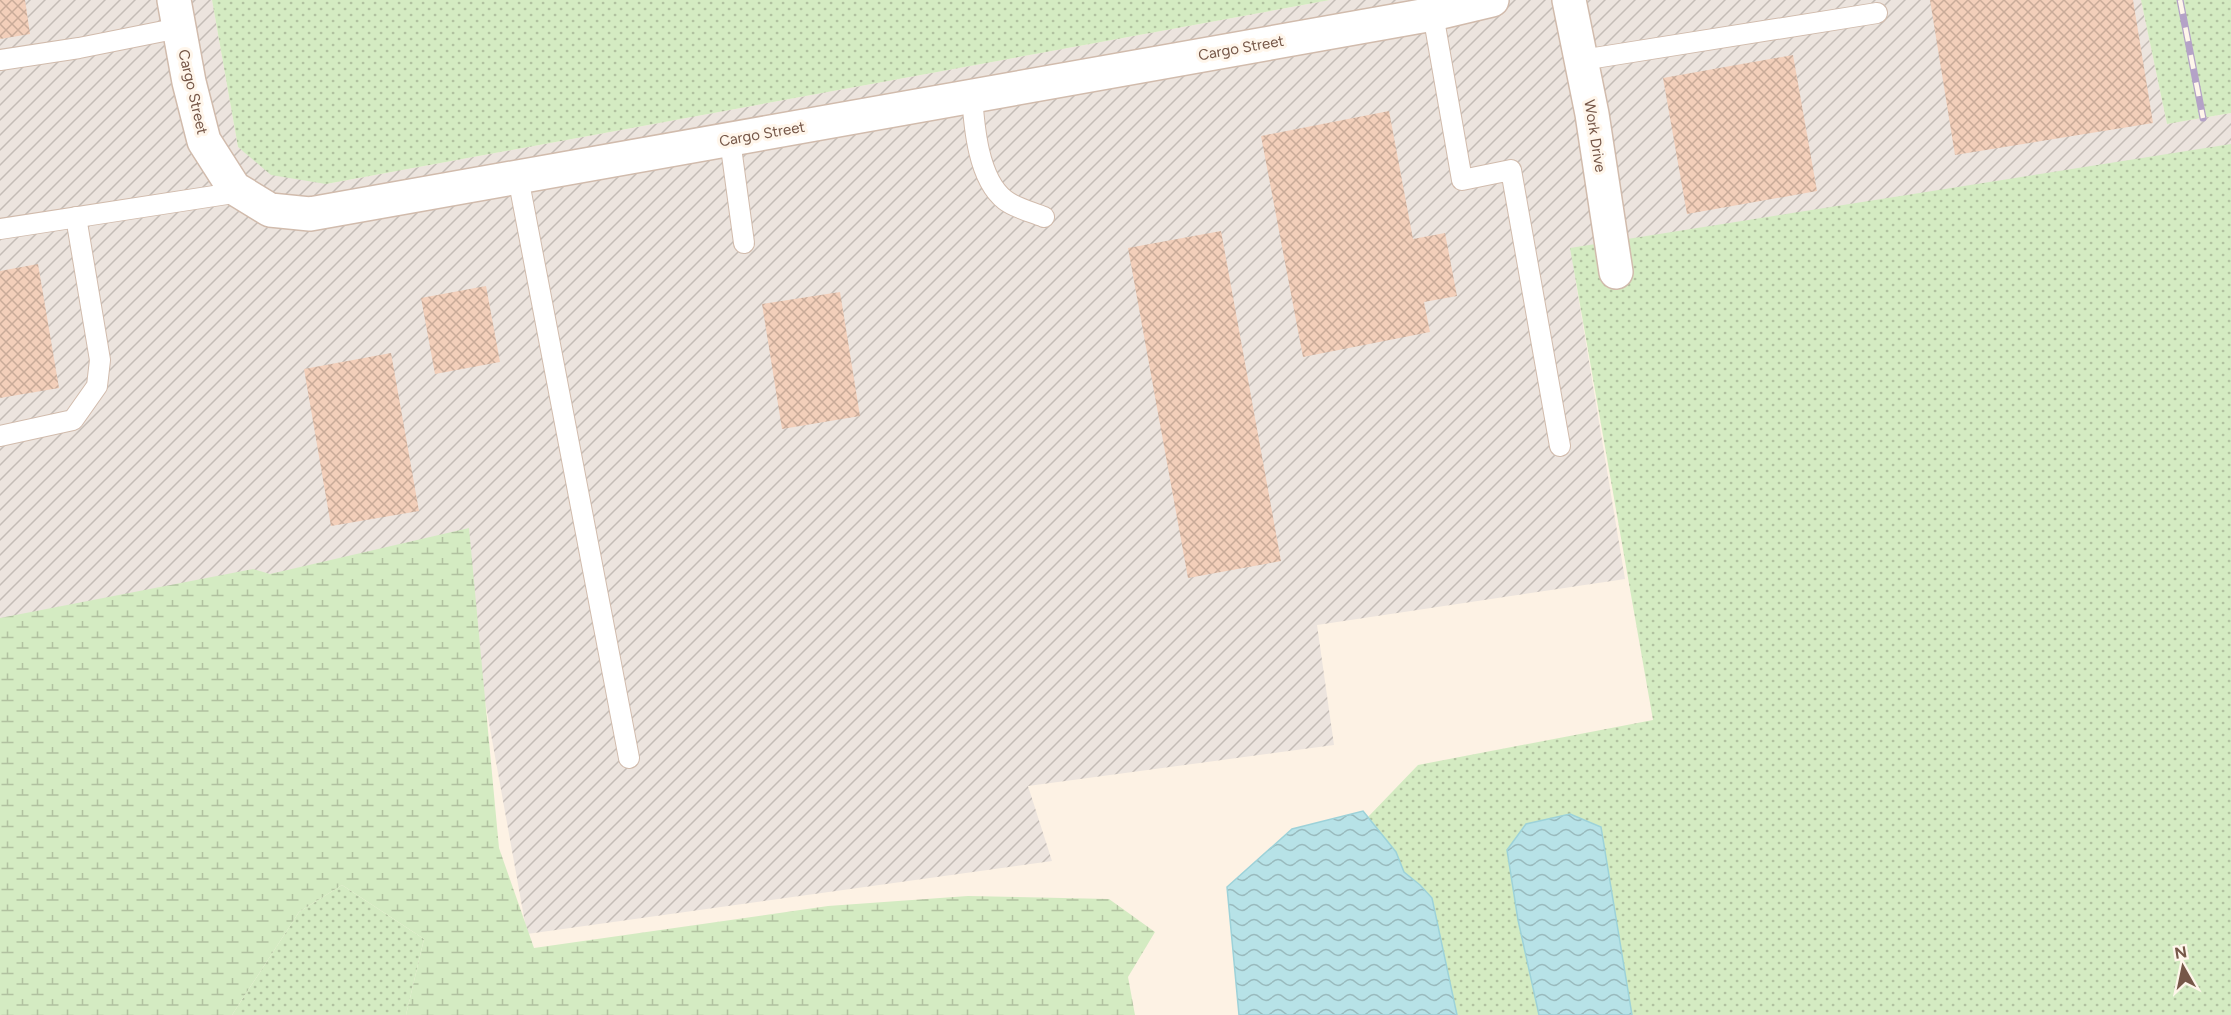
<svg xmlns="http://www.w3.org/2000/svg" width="2231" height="1015" viewBox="0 0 2231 1015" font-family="Figtree,sans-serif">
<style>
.industrial{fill:url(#industrial-furrows)}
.green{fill:url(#green-dots)}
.wetland{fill:url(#wetland-marsh)}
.water{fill:url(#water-waves);stroke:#9dd2d9;stroke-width:1.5}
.building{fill:url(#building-cross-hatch)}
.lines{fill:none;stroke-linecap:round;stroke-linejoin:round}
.lane-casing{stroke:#d1bbac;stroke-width:22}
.street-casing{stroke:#d1bbac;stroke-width:36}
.lane{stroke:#fff;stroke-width:20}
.street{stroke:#fff;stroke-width:33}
.rail-casing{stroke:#b4a2c7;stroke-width:7}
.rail{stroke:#fff6eb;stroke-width:4.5;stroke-dasharray:14;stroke-linecap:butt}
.labels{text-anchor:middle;stroke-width:6;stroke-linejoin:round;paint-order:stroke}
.street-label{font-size:15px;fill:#765748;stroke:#fff6eb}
</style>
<defs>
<pattern id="industrial-furrows" width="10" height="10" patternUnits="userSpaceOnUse" patternTransform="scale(1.5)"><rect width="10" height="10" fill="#ece4de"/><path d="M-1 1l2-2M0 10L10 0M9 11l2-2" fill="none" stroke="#c4bcb6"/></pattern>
<pattern id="green-dots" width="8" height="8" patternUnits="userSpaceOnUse" patternTransform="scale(1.5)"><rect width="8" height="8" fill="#d4ebc2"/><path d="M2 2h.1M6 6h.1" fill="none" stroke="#b1c1a0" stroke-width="1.8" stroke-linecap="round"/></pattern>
<pattern id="wetland-marsh" width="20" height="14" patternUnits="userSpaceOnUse" patternTransform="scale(1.5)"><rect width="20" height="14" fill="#d4ebc2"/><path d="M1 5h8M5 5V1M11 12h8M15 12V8" fill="none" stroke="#b1c1a0"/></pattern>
<pattern id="water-waves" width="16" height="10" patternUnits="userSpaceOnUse" patternTransform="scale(1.5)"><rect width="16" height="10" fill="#b7e2e7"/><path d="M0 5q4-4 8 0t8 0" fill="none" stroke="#99babd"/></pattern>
<pattern id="building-cross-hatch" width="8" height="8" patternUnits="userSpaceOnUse" patternTransform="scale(1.5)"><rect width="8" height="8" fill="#f3cfba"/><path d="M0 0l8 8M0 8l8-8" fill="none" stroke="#c9ab99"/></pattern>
</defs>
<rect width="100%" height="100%" fill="#fdf2e4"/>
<path class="industrial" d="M0,0H212L238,147L326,184L1330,0H2141L2167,124L2231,113V157L1574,271L1625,579L1317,625L1334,745L1028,786L1052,861L527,934L460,562L0,628Z"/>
<g class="green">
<path d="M212,0H1330L326,184L271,175L238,147Z"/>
<path d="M2141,0H2231V113L2167,124Z"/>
<path d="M2231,144V1015H1632L1601,827L1518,920L1539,1015H1457L1432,898L1420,885L1404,872L1396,852L1368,817L1418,765L1653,720L1570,248Z"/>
<path d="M342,885L424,939L406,1015H232L299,912Z"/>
</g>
<path class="wetland" d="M469,528L499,848L534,948L828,906L968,896L1109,899L1155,932L1128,977L1135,1015H406L424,939L342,885L299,912L232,1015H0V618L253,569L270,574Z"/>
<g class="water">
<path d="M1363,811L1396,852L1404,872L1420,885L1432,898L1457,1015H1239L1227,887L1292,829Z"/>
<path d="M1570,814L1601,827L1632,1015H1539L1518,920L1507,850L1526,824Z"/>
</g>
<g class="building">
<path d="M0,0H25L30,34L0,39Z"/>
<path d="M1930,0H2133L2153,123L1955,155Z"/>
<path d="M1793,55L1817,191L1687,214L1663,78Z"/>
<path d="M1389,111L1413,239L1445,233L1457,296L1424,302L1430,332L1303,357L1261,136Z"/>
<path d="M1221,231L1281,561L1188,578L1128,248Z"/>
<path d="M38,264L59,388L0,398V271Z"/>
<path d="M486,286L500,362L435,374L421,298Z"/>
<path d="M840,292L860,416L782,429L762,304Z"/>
<path d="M391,353L419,511L331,526L304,369Z"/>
</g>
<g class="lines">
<defs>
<g id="lane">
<path d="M1433,14L1462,180L1511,170L1560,446"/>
<path d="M0,60L79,48L179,28"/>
<path d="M1582,60L1877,13"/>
<path d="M972,95C974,126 978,179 1005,200C1015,208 1032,212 1044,217"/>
<path d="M730,140L744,243"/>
<path d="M518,177L629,758"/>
<path d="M0,229L240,192"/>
<path d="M0,436L73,420L97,386L100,360L76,217"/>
</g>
<g id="street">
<path d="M174,0L189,82L204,141L234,188L270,210L310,214L1433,14L1492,0"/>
<path d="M1569,0L1592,114L1616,272"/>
</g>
</defs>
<use href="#lane" class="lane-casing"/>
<use href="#street" class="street-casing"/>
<use href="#lane" class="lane"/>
<use href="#street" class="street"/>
<defs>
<path id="rail" d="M2180,0L2203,118"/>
</defs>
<use href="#rail" class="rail-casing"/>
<use href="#rail" class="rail"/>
</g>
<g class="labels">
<g class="street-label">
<text transform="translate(1241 48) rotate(-10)" y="5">Cargo Street</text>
<text transform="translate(193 92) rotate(77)" y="5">Cargo Street</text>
<text transform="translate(762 134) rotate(-10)" y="5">Cargo Street</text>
<text transform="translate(1595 136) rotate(81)" y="5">Work Drive</text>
</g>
</g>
<g transform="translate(2183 967) rotate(351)" stroke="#fff6eb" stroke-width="4.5" paint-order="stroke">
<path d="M0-4.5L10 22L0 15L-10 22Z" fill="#765748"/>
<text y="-9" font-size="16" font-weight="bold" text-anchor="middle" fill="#765748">N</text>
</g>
</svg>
